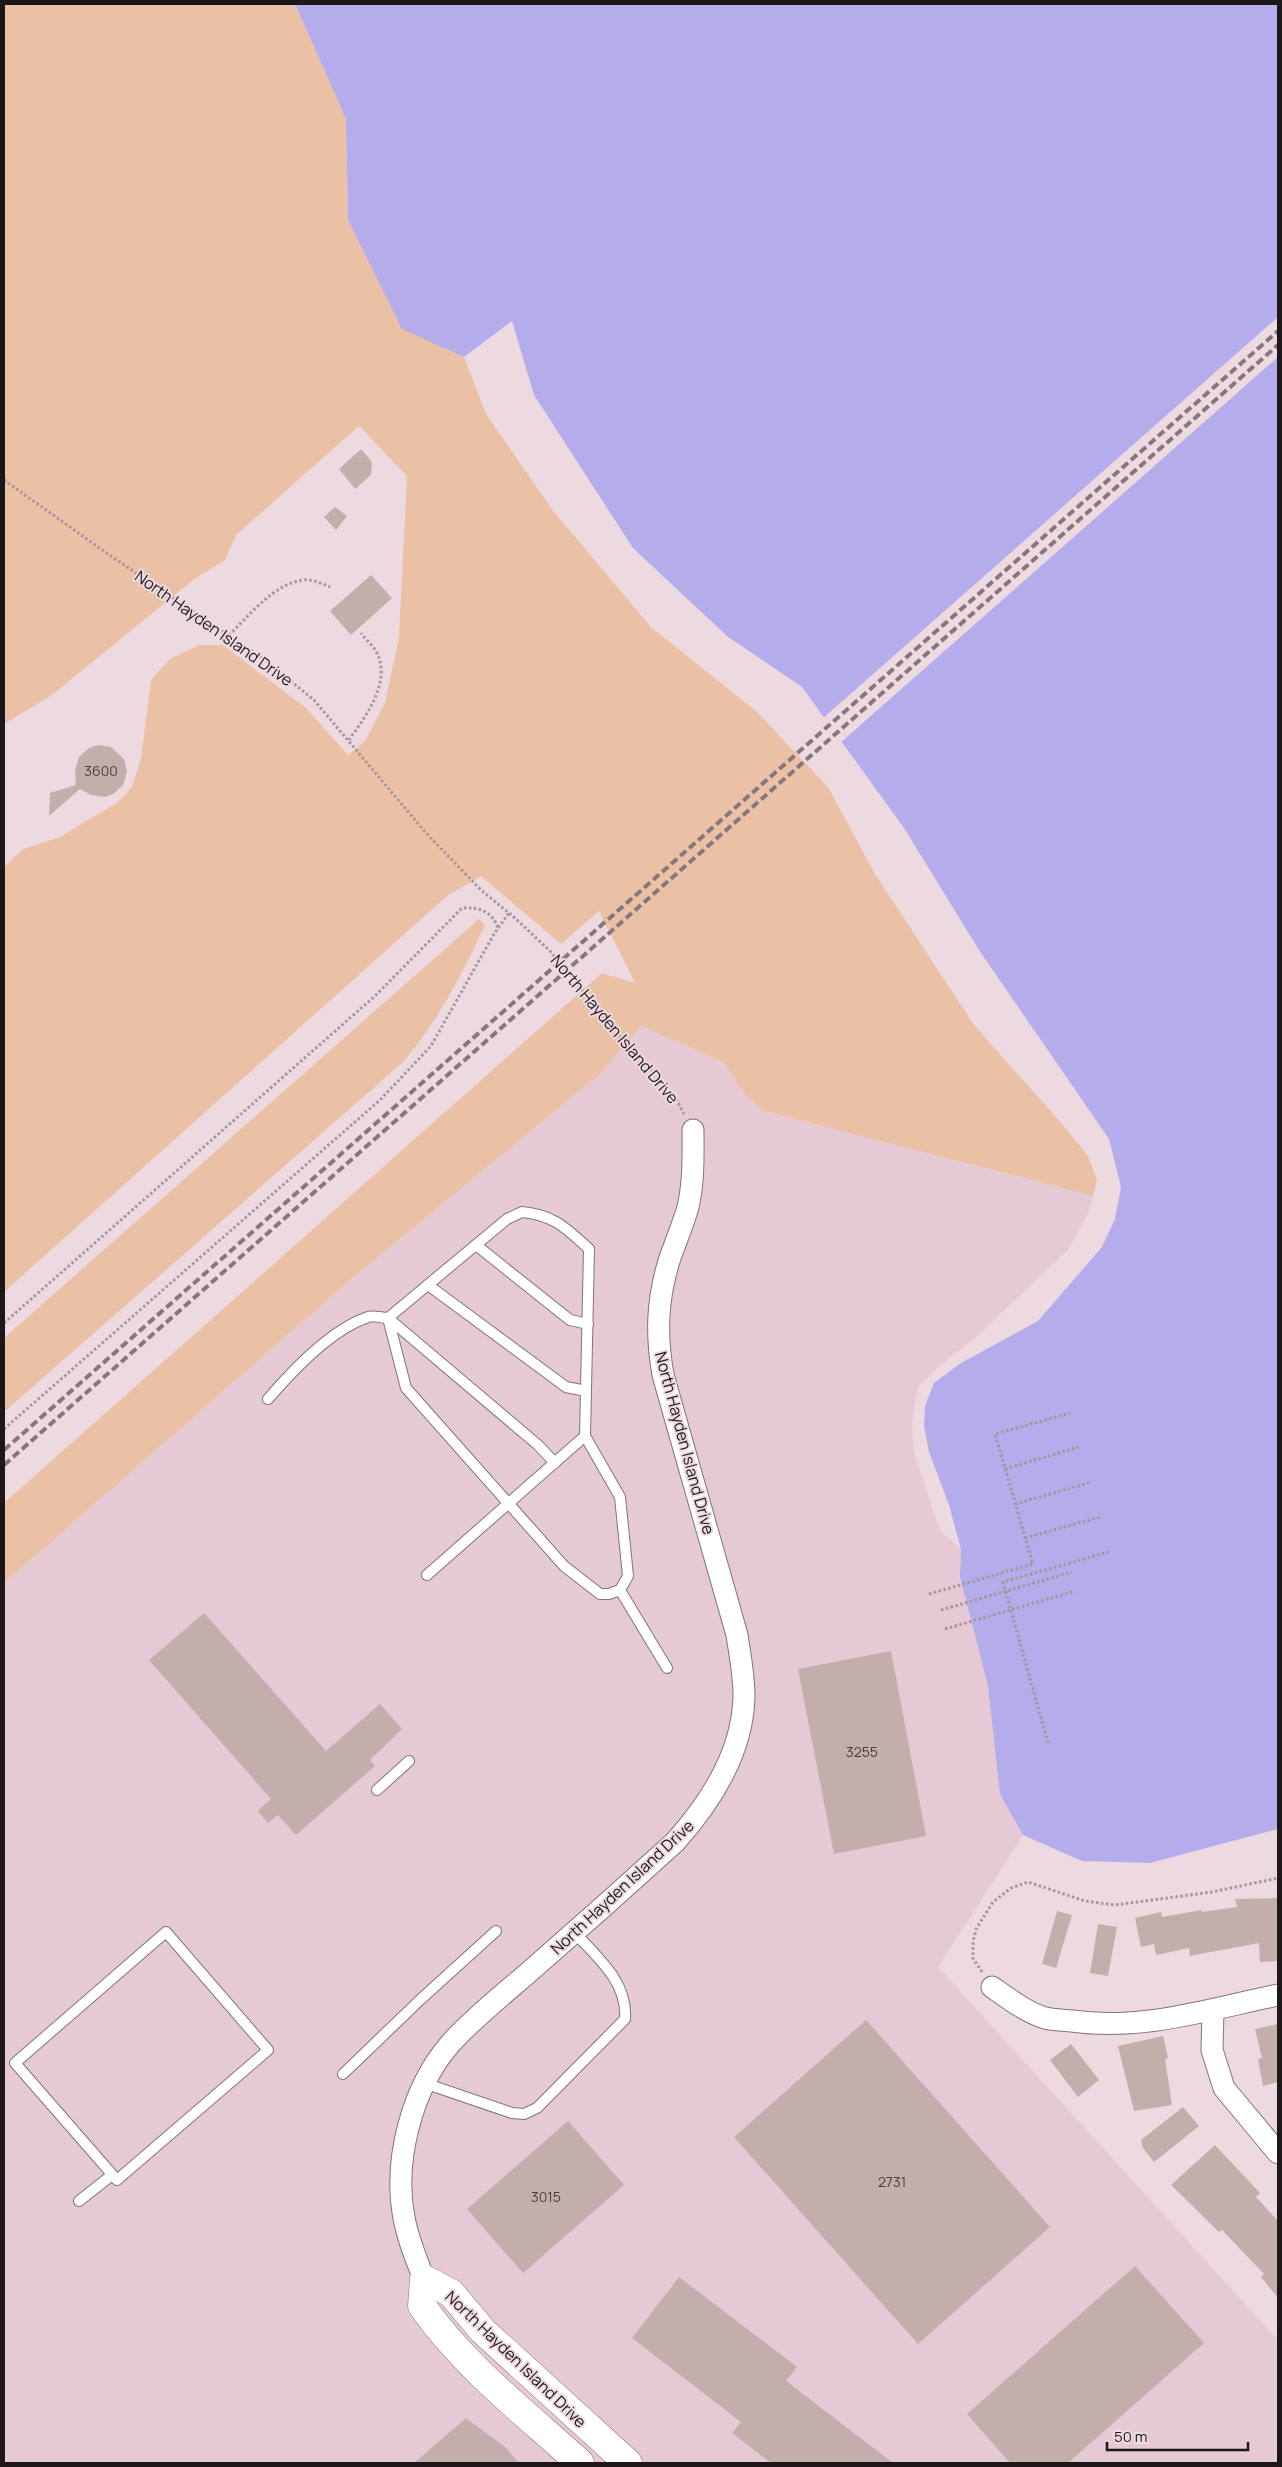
<svg xmlns="http://www.w3.org/2000/svg" width="1282" height="2467" viewBox="0 0 1282 2467" font-family="Manrope,sans-serif">
<style>
.built{fill:#e5c9d4}
.green{fill:#ebc1a5}
.water{fill:#b4aceb}
.pier{fill:#edd9e0}
.building{fill:#c3aeac}
.lines{fill:none;stroke-linecap:round;stroke-linejoin:round}
.lane-casing{stroke:#85737a;stroke-width:12}
.street-casing{stroke:#85737a;stroke-width:23}
.secondary-casing{stroke:#85737a;stroke-width:29}
.path{stroke:#a6969c;stroke-width:3;stroke-dasharray:2.5 2.5;stroke-linecap:butt}
.lane{stroke:#fff;stroke-width:10}
.street{stroke:#fff;stroke-width:21}
.secondary{stroke:#fff;stroke-width:28}
.rail{stroke:#85777c;stroke-width:4;stroke-dasharray:8 4;stroke-linecap:butt}
.labels{text-anchor:middle;stroke-width:4;stroke-linejoin:round;paint-order:stroke}
.number-label{font-size:14px;fill:#473d3e}
.street-label{font-size:16px;fill:#1e171a;stroke:#edd9e0}
</style>
<rect width="100%" height="100%" fill="#edd9e0"/>
<path class="built" d="M641,1026L723,1062L747,1097L764,1111L1093,1196L1089,1212L1067,1251L975,1338L940,1365L919,1386L915,1401L912,1425L914,1453L939,1529L961,1549L960,1577L988,1686L1000,1794L1023,1835L938,1967L1278,2340V2463H4V1583L350,1280L601,1073Z"/>
<g class="green">
<path d="M4,4H295L346,119L348,220L402,328L464,357L486,414L554,512L651,627L756,711L828,787L875,874L974,1025L1063,1125L1088,1156L1097,1180L1093,1196L764,1111L747,1097L723,1062L641,1026L601,1073L350,1280L4,1583V1503L602,973L635,983L599,911L561,944L481,876L447,896L4,1292V867L23,849L60,837L118,802L132,787L141,759L151,680L170,659L199,645H223L306,708L348,755L365,741L385,703L399,637L407,476L359,426L236,535L225,560L193,580L52,695L4,724Z"/>
<path d="M479,919L485,925C462,974 438,1022 402,1063L4,1412V1338Z"/>
</g>
<path class="water" d="M295,4H1278V1829L1150,1863L1082,1861L1023,1835L1000,1794L988,1686L960,1577L961,1549L949,1505L929,1452L924,1426L925,1406L934,1383L961,1363L1038,1321L1102,1247L1115,1219L1121,1187L1109,1139L979,950L904,828L802,687L727,636L633,548L534,395L512,321L464,357L402,329L348,220L346,119Z"/>
<path class="pier" d="M1278,317V357L840,743L822,719Z"/>
<g class="building">
<path d="M361,449L372,462L371,475L355,489L339,469Z"/>
<path d="M335,507L347,516L336,530L324,517Z"/>
<path d="M371,575L392,598L351,635L330,611Z"/>
<path d="M98,745L111,747L124,759L127,772L123,785L113,794L105,797L91,795L80,789L49,816L50,793L76,785L75,770L79,757L89,748Z"/>
<path d="M204,1613L326,1751L380,1704L402,1729L370,1760L375,1766L296,1835L278,1815L268,1823L258,1811L271,1799L149,1660Z"/>
<path d="M891,1651L926,1836L834,1854L798,1669Z"/>
<path d="M1278,1898V1961L1260,1962L1259,1943L1190,1956L1189,1948L1156,1955L1154,1944L1141,1947L1135,1918L1161,1912L1162,1917L1202,1910V1912L1237,1907L1235,1899Z"/>
<path d="M1057,1911L1072,1915L1056,1968L1042,1964Z"/>
<path d="M1098,1924L1117,1927L1108,1976L1090,1973Z"/>
<path d="M866,2020L1050,2227L918,2344L734,2137Z"/>
<path d="M1278,2024V2082L1263,2086L1258,2059L1262,2058L1255,2029Z"/>
<path d="M1163,2036L1168,2058L1165,2059L1172,2105L1134,2111L1118,2046Z"/>
<path d="M1071,2044L1099,2080L1078,2097L1050,2060Z"/>
<path d="M1183,2107L1199,2126L1154,2162L1143,2148L1141,2140Z"/>
<path d="M568,2121L624,2185L523,2273L467,2209Z"/>
<path d="M1215,2145L1260,2193L1256,2197L1278,2221V2298L1261,2277L1264,2274L1222,2230L1219,2232L1171,2185Z"/>
<path d="M1135,2266L1204,2343L1068,2463H1010L967,2414Z"/>
<path d="M679,2277L797,2367L786,2381L893,2463H771L732,2433L741,2422L632,2338Z"/>
<path d="M466,2418L505,2447L519,2463H414Z"/>
</g>
<g class="lines">
<defs>
<g id="lane">
<path d="M522,1212C554,1215 566,1228 589,1249L585,1436L620,1497L628,1576L620,1590L609,1594H600L564,1566L406,1388L388,1318L507,1219Z"/>
<path d="M476,1245L570,1320L588,1324"/>
<path d="M428,1285L566,1387L586,1391"/>
<path d="M268,1399C292,1371 332,1329 368,1317C373,1315 382,1318 388,1318L538,1445L555,1463"/>
<path d="M427,1575L585,1436"/>
<path d="M620,1590L667,1668"/>
<path d="M377,1790L409,1761"/>
<path d="M166,1932L268,2050L117,2180L15,2063Z"/>
<path d="M343,2074L421,1999L496,1931"/>
<path d="M424,2083L512,2113L524,2114L537,2108L625,2019C628,1982 597,1957 574,1932"/>
<path d="M79,2201L112,2175"/>
</g>
<g id="street">
<path d="M992,1987C1009,1999 1026,2012 1045,2018C1053,2020 1063,2020 1072,2021C1143,2031 1209,2009 1278,1995"/>
<path d="M1213,2011L1212,2050L1224,2088L1278,2153"/>
<path d="M424,2279C416,2259 408,2239 404,2218C393,2160 412,2088 450,2044C476,2015 508,1991 537,1965C583,1925 629,1884 675,1842C711,1802 743,1752 744,1696C744,1675 740,1655 737,1635L663,1375C656,1335 657,1300 669,1261C675,1243 683,1225 688,1207C694,1181 693,1156 693,1130"/>
</g>
<path id="secondary" d="M580,2463C525,2413 465,2367 422,2306L424,2279L451,2293L483,2331L628,2463"/>
</defs>
<use href="#lane" class="lane-casing"/>
<use href="#street" class="street-casing"/>
<use href="#secondary" class="secondary-casing"/>
<g class="path">
<path d="M4,480L105,552L265,660L314,700L426,833L481,890L515,918L550,951L622,1039L674,1095L684,1114"/>
<path d="M229,635C249,616 274,583 304,580C313,579 322,584 330,587"/>
<path d="M349,740C365,717 390,685 378,655C375,647 366,640 361,633"/>
<path d="M4,1323L375,996L462,908C479,907 492,911 498,928"/>
<path d="M4,1429L380,1100L431,1046L494,934L509,913"/>
<path d="M1005,1469L1079,1447"/>
<path d="M1015,1504L1089,1483"/>
<path d="M1025,1538L1100,1517"/>
<path d="M929,1594L1033,1564L995,1434L1070,1413"/>
<path d="M941,1610L1072,1572"/>
<path d="M945,1629L1075,1591"/>
<path d="M1048,1743L1003,1582L1109,1552"/>
<path d="M982,1972L973,1958V1942L976,1929L993,1902L1011,1888L1028,1882L1085,1901L1115,1905L1212,1892L1278,1878"/>
</g>
<use href="#lane" class="lane"/>
<use href="#street" class="street"/>
<use href="#secondary" class="secondary"/>
<g class="rail">
<path d="M4,1450L1278,331"/>
<path d="M4,1465L1278,345"/>
</g>
</g>
<g class="labels">
<g class="number-label">
<text x="101" y="776">3600</text>
<text x="862" y="1757">3255</text>
<text x="892" y="2187">2731</text>
<text x="546" y="2202">3015</text>
</g>
<g class="street-label">
<text transform="translate(214 628) rotate(35)" y="6">North Hayden Island Drive</text>
<text transform="translate(615 1029) rotate(50)" y="6">North Hayden Island Drive</text>
<text transform="translate(685 1443) rotate(75)" y="6">North Hayden Island Drive</text>
<text transform="translate(622 1887) rotate(-43)" y="6">North Hayden Island Drive</text>
<text transform="translate(516 2359) rotate(44)" y="6">North Hayden Island Drive</text>
</g>
</g>
<rect width="1282" height="2467" fill="none" stroke="#1e171a" stroke-width="10"/>
<path d="M1107 2442v8h141v-8" fill="none" stroke="#1e171a" stroke-width="2.5"/>
<text x="1114" y="2442" font-size="15" fill="#1e171a" stroke="#edd9e0" stroke-width="4" paint-order="stroke">50 m</text>
</svg>
